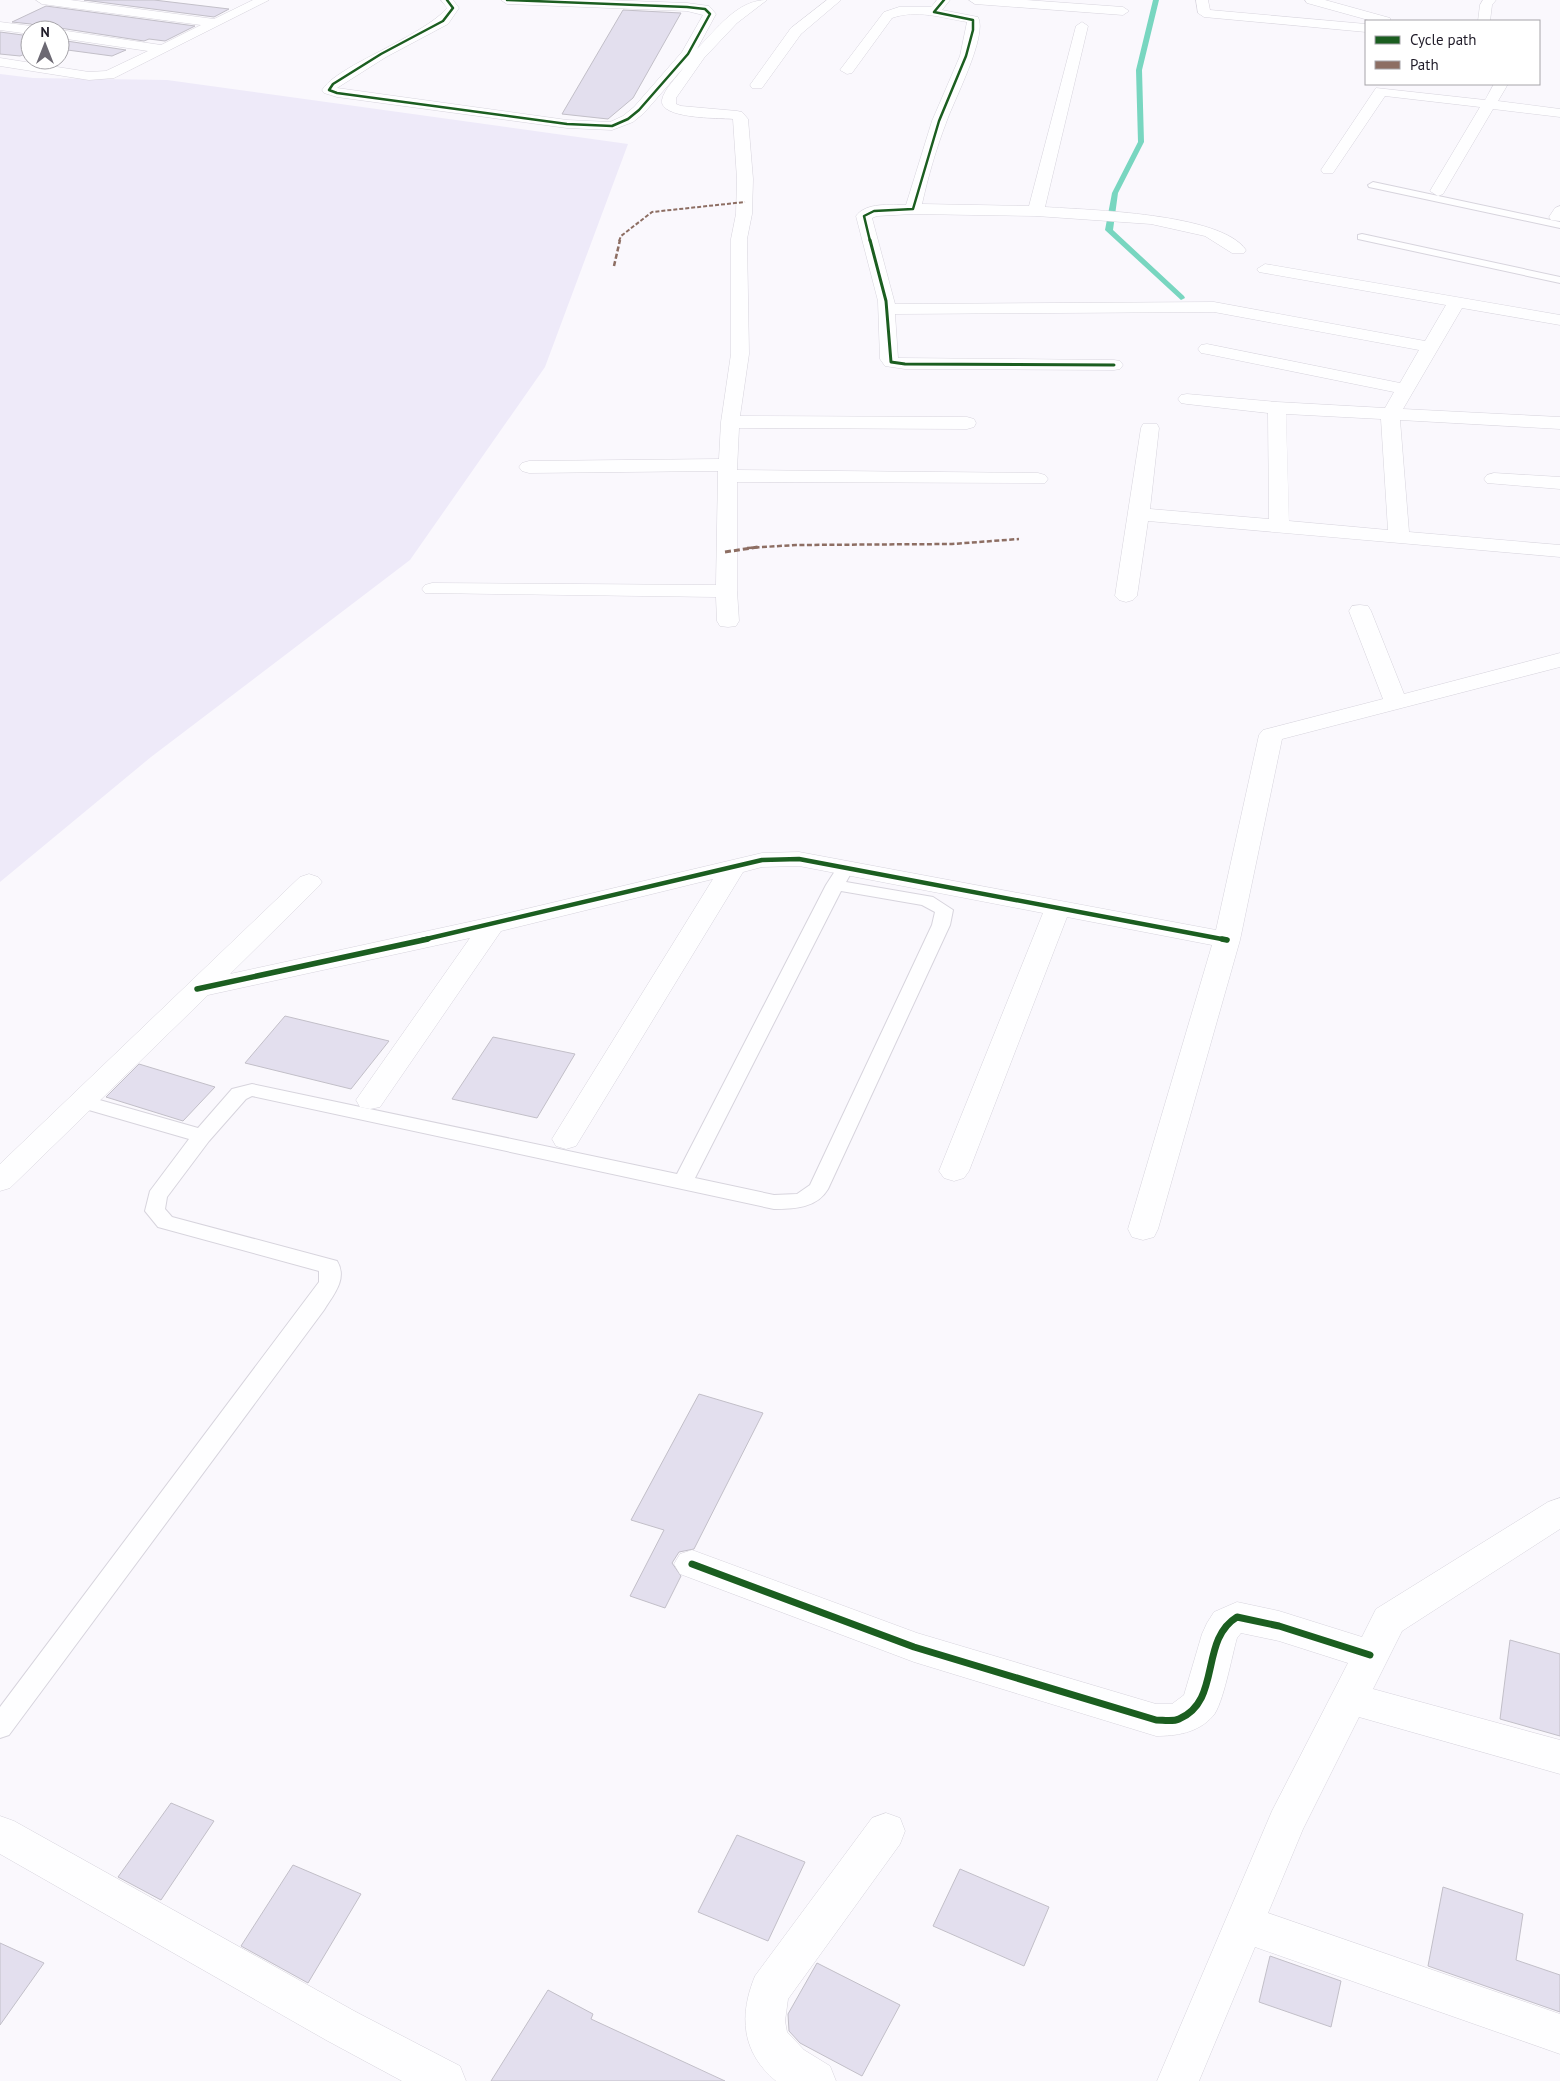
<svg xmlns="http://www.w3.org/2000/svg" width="1560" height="2081" viewBox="0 0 1560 2081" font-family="'PT Sans',sans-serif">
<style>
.green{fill:#eeeaf9}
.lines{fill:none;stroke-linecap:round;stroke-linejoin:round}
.stream{fill:#78d6c0;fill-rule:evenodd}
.building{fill:#e3dfee;stroke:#c2bfc8}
.lane-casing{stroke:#d7d4dd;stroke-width:2}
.street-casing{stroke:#d7d4dd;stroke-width:1}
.lane{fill:#fefeff;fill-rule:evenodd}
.street{fill:#fefeff;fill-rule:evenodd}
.quiet-far2{stroke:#8d6e63;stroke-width:2;stroke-dasharray:4 2;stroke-linecap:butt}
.quiet-far1{stroke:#8d6e63;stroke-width:2.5;stroke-dasharray:5 2.5;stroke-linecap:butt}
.quiet{stroke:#8d6e63;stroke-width:3;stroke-dasharray:6 3;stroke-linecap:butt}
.cycleway-far4-casing{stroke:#fff;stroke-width:4.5}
.cycleway-far3-casing{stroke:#fff;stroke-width:5}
.cycleway-far2-casing{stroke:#fff;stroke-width:7}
.cycleway-far1-casing{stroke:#fff;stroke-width:9}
.cycleway-casing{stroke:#fff;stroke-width:10}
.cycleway-far4{stroke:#1b5e20;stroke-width:2.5}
.cycleway-far3{stroke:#1b5e20;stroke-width:3}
.cycleway-far2{stroke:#1b5e20;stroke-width:4.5}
.cycleway-far1{stroke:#1b5e20;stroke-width:5.5}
.cycleway{stroke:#1b5e20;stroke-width:7}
</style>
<rect width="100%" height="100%" fill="#faf8fd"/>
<path class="green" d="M0,74L33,78L167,80L628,144L545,367L410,560L151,757L0,882Z"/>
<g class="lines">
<path class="stream" d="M1153,0H1159L1142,70L1144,142L1118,193L1113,230L1184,296L1185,298L1181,300L1105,230L1112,193L1138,142L1136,70Z"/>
</g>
<g class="building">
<path d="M84,0H154L229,9L214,17Z"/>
<path d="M46,6L195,26L165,41L149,39L144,41L60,28L39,30L31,24L12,22Z"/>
<path d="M623,10L681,13L633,98L608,119L562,114Z"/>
<path d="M0,32L30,36V52L20,56L0,54Z"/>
<path d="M60,40L126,50L112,56L60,49Z"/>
<path d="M285,1016L389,1041L351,1089L245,1063Z"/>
<path d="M493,1037L575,1054L537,1118L452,1099Z"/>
<path d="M139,1064L215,1087L183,1121L106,1097Z"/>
<path d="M699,1394L763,1413L694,1549L679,1552L672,1563L681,1576L665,1608L630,1596L664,1530L631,1520Z"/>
<path d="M1510,1640L1560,1654V1736L1500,1719Z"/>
<path d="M171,1803L214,1821L161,1900L118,1877Z"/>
<path d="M737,1835L805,1862L768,1941L698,1912Z"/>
<path d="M293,1865L361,1894L308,1983L241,1946Z"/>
<path d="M960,1869L1049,1907L1024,1966L933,1926Z"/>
<path d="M1443,1887L1523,1914L1516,1960L1560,1975V2012L1428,1966Z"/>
<path d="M0,1943L44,1963L0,2025Z"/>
<path d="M1270,1956L1341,1981L1331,2027L1259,2002Z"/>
<path d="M817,1963L900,2005L862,2076L800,2043L789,2031L788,2014Z"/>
<path d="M548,1990L593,2014L591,2019L725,2081H491Z"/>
</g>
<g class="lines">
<defs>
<g id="lane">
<path d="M1373,182L1560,222V228L1369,187L1368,185Z"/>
<path d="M1362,234L1560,277V283L1358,239V235Z"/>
<path d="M841,870L847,871L850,875L846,882L933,897L953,910L950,925L828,1189C817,1208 794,1209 774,1209L252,1096L246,1099L209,1141L167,1197L165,1209L172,1217L337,1261C348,1279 333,1295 324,1310L9,1735L0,1738V1707L319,1282V1271L158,1227L145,1211L150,1191L189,1139L75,1106L72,1101L75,1096L82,1095L198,1128L232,1089L252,1084L677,1174L826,885L835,871ZM841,891L922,905L935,912L932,925L810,1185L797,1194L774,1195L695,1178Z"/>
</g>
<g id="street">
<path d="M36,0H70L214,19L253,0H269L114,78L89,80L0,66V58L89,72L106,71L148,51L60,38V30L161,45L201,25L42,4Z"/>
<path d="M441,0H453L459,8L448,24L386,57L337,88L567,120L610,122L623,116L634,107L682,52L703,15L687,11L507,4L501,0H604L687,3L709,6L716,14L697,49C717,29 737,0 767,0L737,23L704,58L676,98V104L681,106L737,111L742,112L748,119L753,179L752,214L747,239L749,354L740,416L967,417L974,419L976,423L974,427L967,429L739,428L737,470L1038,473L1045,475L1048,479L1045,483L737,482V591L739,621L736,626L728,627L720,626L717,621L716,597L425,593L422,589L425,585L432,583L716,585L718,471L529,473L522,471L519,467L522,463L529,461L719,459L721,422L731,354V239L736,214L737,179L733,119C719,118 659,119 662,100C664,89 678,76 684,67L644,113L633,122L612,130L567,128L337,97L324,93L322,90C329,80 338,75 349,68C374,53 431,28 447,8Z"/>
<path d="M827,0H841L801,34L762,88H752L750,85L791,28Z"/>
<path d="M937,0H950L942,10L978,17C988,36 953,102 946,123C936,149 928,177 922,204L1029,206L1076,26L1082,22L1088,26L1045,207C1088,210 1221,213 1246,250L1244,253H1232L1205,236L1151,224L1036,216L913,214L877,216L872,218L895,304L1214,302L1425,341L1446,305L1259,272L1257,269L1265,264L1560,315V325L1462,308L1403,409L1560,417V429L1400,420L1409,532L1560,545V557L1148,521L1137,596L1133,600L1126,602L1119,600L1115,596L1141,428L1143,424H1157L1159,428L1150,509L1269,519L1268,413L1187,404L1181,403L1178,399L1181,395L1187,394L1277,402L1385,408L1394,392L1207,354L1201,353L1198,349L1201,345L1207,344L1400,383L1419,350L1214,312L895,314L898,358L1114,360L1120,361L1123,365L1120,369L1114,370L905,369L885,366L880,359L878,301L856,216C866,202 891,205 906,205L932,121L960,56L967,22C943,18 916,9 892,18L852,73L847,74L840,70L884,12L899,7H931ZM1286,414L1381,419L1388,530L1289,521Z"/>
<path d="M969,0H1026L1123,7L1129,11L1123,15L975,4Z"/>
<path d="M1196,0H1208L1210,10L1366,24V32L1204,17L1198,13Z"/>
<path d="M1305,0H1325L1390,18L1391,21H1372L1307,3Z"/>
<path d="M1483,0H1496L1492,5L1490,21H1478L1480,5Z"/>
<path d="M0,22L31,26L37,30H30V34L0,30Z"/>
<path d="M1494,84H1508L1498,101L1560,109V117L1493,109L1443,194L1438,196L1430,191L1480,107L1385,96L1333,173H1323L1321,170L1376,88L1485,100Z"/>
<path d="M1560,206V221L1551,220L1549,217L1555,208Z"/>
<path d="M1494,473L1560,477V489L1487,483L1484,479L1487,475Z"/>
<path d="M1360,605L1368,606L1371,611L1404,694L1560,653V667L1282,739L1240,940L1158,1229L1154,1237L1143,1240L1132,1237L1128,1229L1212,945L1067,917L969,1171L964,1178L954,1181L944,1178L939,1171L1043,913L799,866L762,867L743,872L576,1146L566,1149L556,1146L552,1139L713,879L501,931L380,1107L370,1109L360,1107L356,1100L470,938L208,995L10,1188L0,1191V1164L300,877L309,874L318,877L322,882L318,887L230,974L492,917L762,853L799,852L1216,930L1259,735L1263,730L1383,699L1349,611L1352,606Z"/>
<path d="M1560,1498V1529L1402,1631L1373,1689L1560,1740V1774L1359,1717L1303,1829L1268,1913L1560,2014V2054L1255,1947L1199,2081H1157L1272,1811L1348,1663L1279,1641L1241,1633L1237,1638C1232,1655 1223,1705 1213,1716C1198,1733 1176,1736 1156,1736L914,1662L680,1574L674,1564L680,1554L692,1550L917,1633L1156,1704H1172L1184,1695L1202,1634L1207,1623L1214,1612L1237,1602L1279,1611L1362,1637L1376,1609L1548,1502Z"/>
<path d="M886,1813L900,1818L905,1831L900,1844L788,1999L785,2021L787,2032L804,2050L830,2066L836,2081H776C741,2052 739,2015 755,1976L872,1818Z"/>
<path d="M0,1816L14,1821L356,2012L460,2066L466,2081H402L326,2040L0,1854Z"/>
</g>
</defs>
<use href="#lane" class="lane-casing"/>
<use href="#street" class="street-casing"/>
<use href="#lane" class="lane"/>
<use href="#street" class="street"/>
<path class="quiet-far2" d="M619,241L621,236L652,212L745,202"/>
<g class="quiet-far1">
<path d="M614,266L620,240"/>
<path d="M747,548L796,545L952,544L1019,539"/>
</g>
<path class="quiet" d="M725,552L758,547"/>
<defs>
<g id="cycleway-far4">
<path d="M447,0L453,8L443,21L381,54L333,84L329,90L337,93L567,124L612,126L628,119L639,110L688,54L710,14L705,9L687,7L507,0"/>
<path d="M870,241L864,216L874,211L913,209L939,121L966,56L973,30V20L934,12L944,0"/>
</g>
<path id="cycleway-far3" d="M870,240L886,301L891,362L905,364L1114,365"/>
<path id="cycleway-far2" d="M422,940L762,860L799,859L1227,940"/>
<g id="cycleway-far1">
<path d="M1222,939L1227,940"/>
<path d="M197,989L428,939"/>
</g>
<path id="cycleway" d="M692,1564L914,1647L1156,1720C1163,1720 1173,1722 1179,1719C1222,1701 1199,1640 1237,1617L1279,1626L1370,1655"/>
</defs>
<use href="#cycleway-far4" class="cycleway-far4-casing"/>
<use href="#cycleway-far3" class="cycleway-far3-casing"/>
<use href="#cycleway-far2" class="cycleway-far2-casing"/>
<use href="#cycleway-far1" class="cycleway-far1-casing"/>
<use href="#cycleway" class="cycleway-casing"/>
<use href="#cycleway-far4" class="cycleway-far4"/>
<use href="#cycleway-far3" class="cycleway-far3"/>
<use href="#cycleway-far2" class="cycleway-far2"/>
<use href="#cycleway-far1" class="cycleway-far1"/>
<use href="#cycleway" class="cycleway"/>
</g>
<rect x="1365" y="20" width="175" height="65" fill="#ffffff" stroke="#a6a4a9"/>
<rect x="1375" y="36" width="25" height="8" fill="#1b5e20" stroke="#a6a4a9"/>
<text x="1410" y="45" font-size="15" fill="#201c29">Cycle path</text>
<rect x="1375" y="61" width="25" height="8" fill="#8d6e63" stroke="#a6a4a9"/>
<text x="1410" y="70" font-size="15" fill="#201c29">Path</text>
<g transform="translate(45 45)"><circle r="24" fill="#ffffff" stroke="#a6a4a9"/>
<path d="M0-4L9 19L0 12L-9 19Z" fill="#6c6973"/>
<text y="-8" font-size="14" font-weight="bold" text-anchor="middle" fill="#201c29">N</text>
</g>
</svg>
